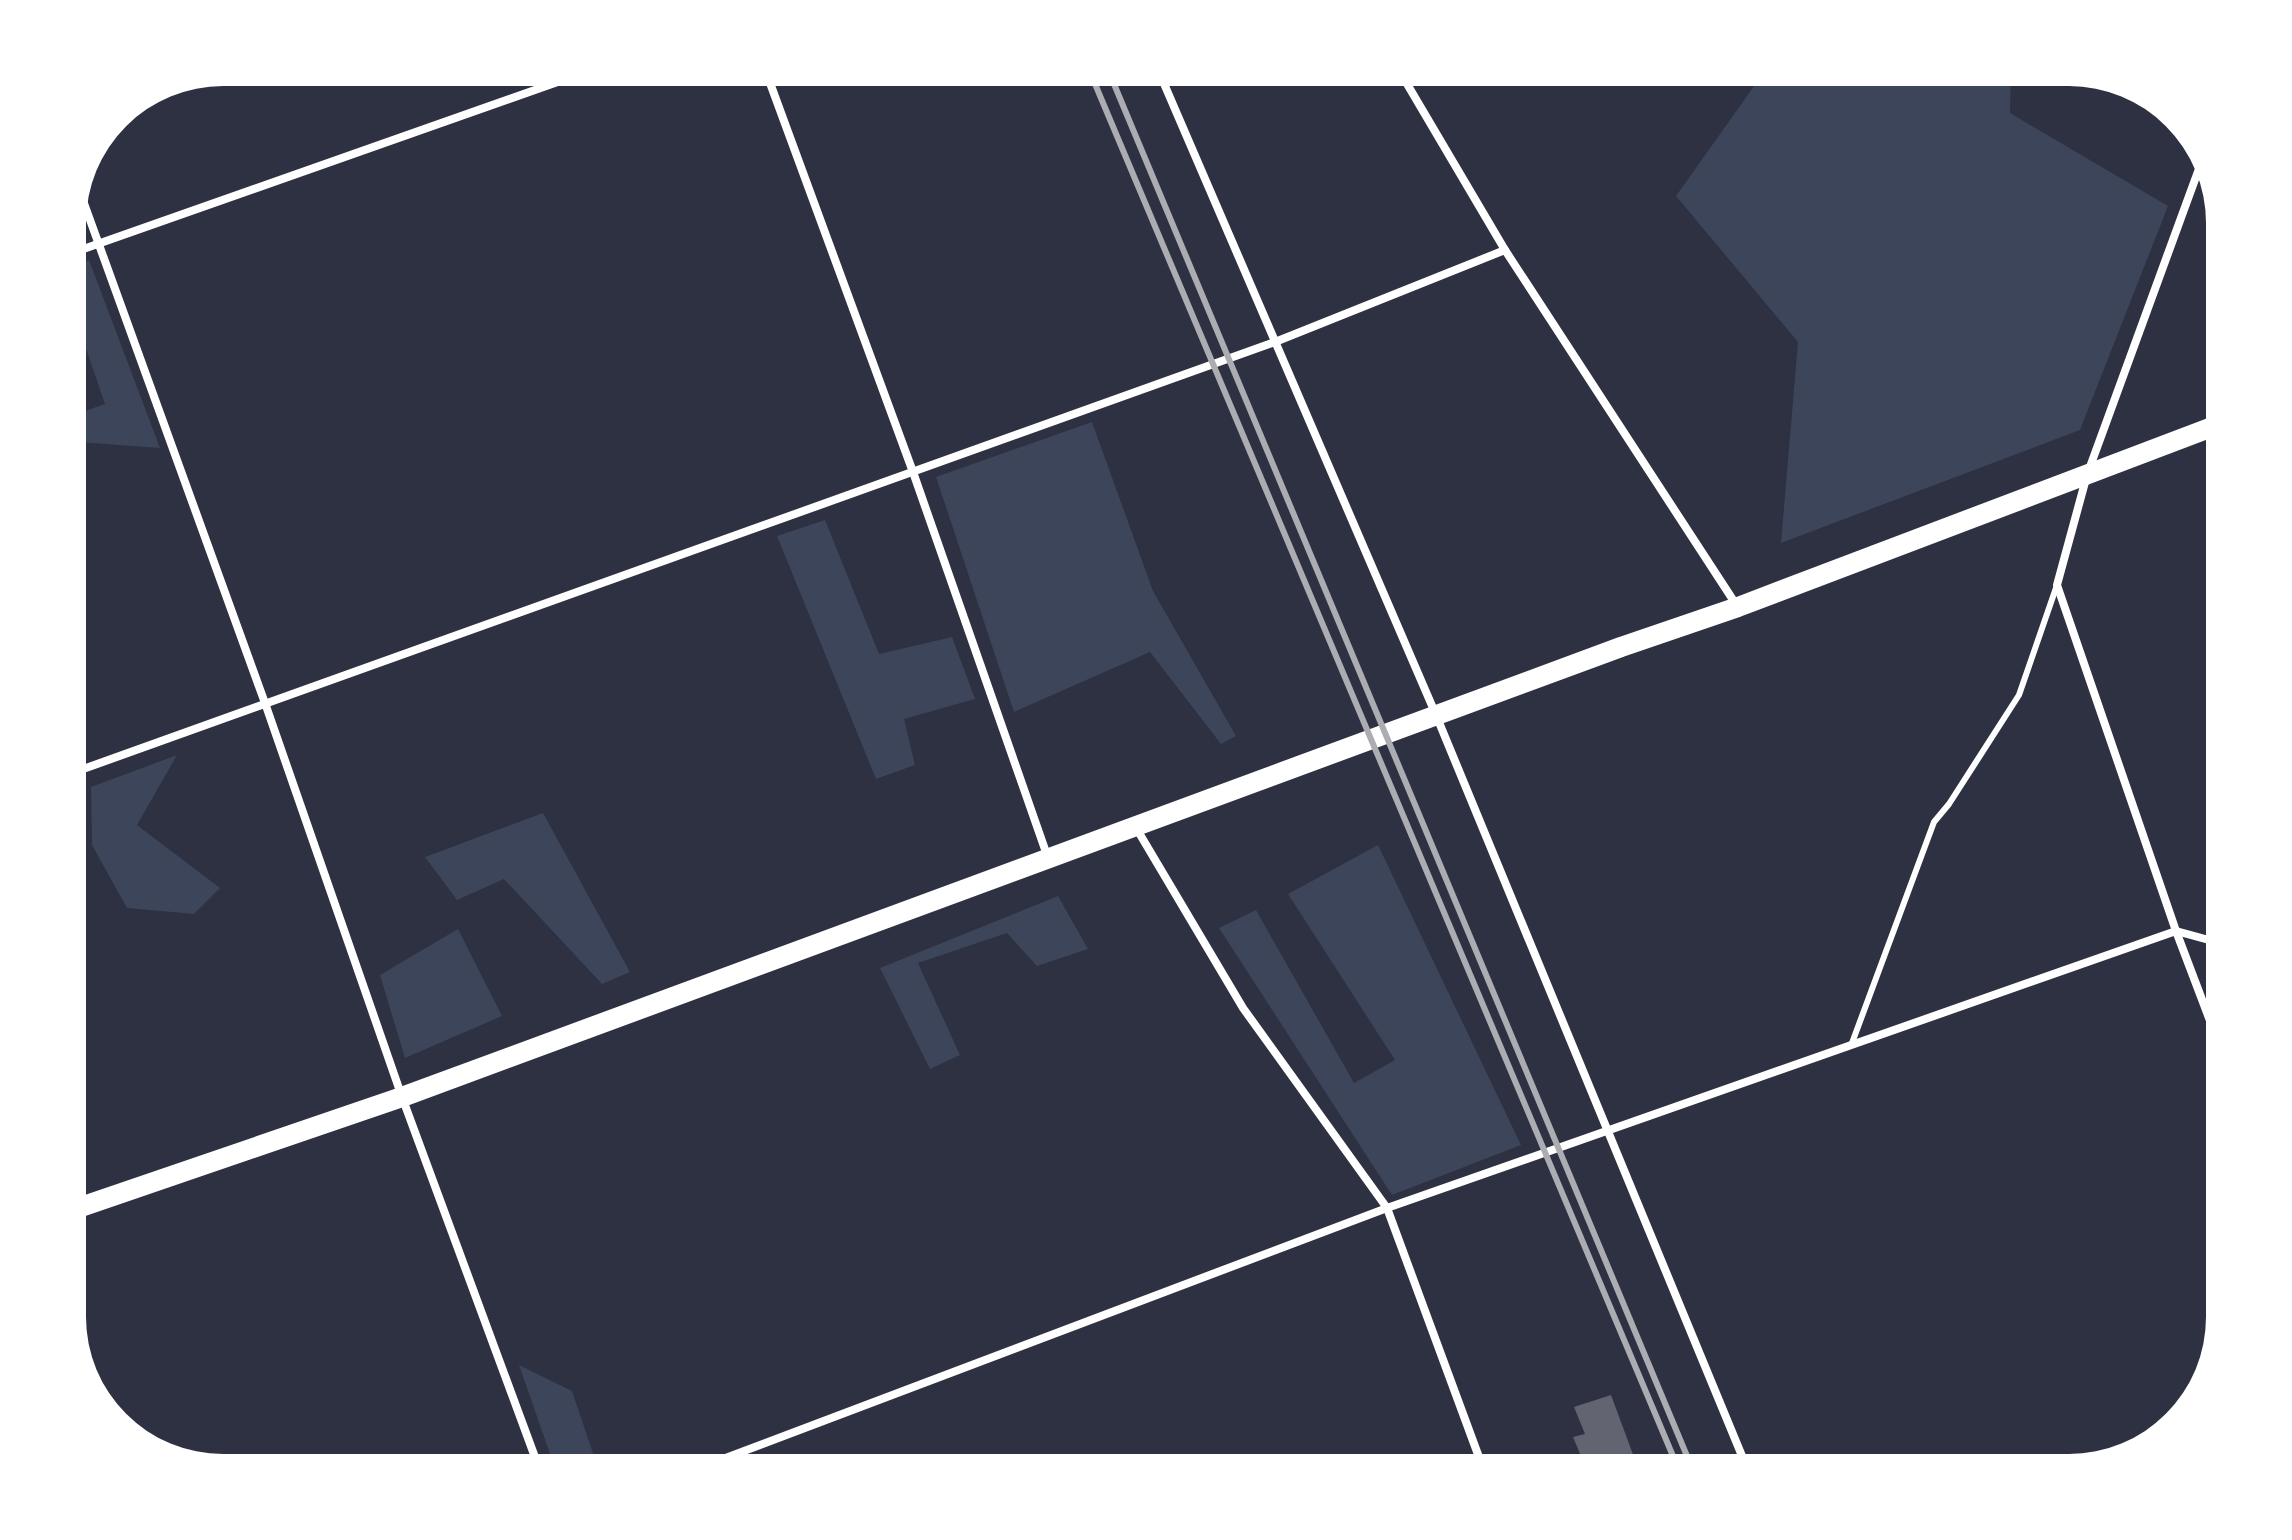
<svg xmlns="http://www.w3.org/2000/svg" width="2292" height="1540" viewBox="0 0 2292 1540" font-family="Ubuntu,sans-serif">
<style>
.green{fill:#3c4559}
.building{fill:#626471}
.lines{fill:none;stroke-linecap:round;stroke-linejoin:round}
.service{stroke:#fff;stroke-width:6}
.minor{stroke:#fff;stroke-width:8}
.primary{stroke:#fff;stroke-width:20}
.rail{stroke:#abadb3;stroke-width:6}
</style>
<rect width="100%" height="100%" fill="#2d3142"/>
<g class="green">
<path d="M1764,72H2011L2010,113L2168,206L2080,430L1781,543L1798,342L1676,196Z"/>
<path d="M89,260L160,448L78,442L73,415L105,404L72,308V266Z"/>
<path d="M1092,422L1153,591L1236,736L1221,744L1150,652L1014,712L936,477Z"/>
<path d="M825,520L879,654L952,637L975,699L904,719L915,765L876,779L777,536Z"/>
<path d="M177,755L137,825L220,888L194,914L127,908L92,845L91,787Z"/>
<path d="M543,813L630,972L602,984L504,879L457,900L425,857Z"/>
<path d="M1378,845L1521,1145L1392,1195L1219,928L1256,910L1354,1083L1395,1060L1288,894Z"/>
<path d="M1058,896L1088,949L1037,966L1007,933L918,963L960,1055L930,1069L880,968Z"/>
<path d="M458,929L502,1016L405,1058L380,975Z"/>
<path d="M519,1365L572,1391L598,1468H555Z"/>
</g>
<path class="building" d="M1611,1395L1638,1468H1586L1573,1437L1585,1434L1574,1407Z"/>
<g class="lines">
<path class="service" d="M1852,1043L1934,822L1949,804L2019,695L2057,585"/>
<g class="minor">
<path d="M766,72L913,472L1048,858"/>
<path d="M1159,72L1436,715L1747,1468"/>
<path d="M1400,72L1505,250L1737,606"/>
<path d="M2204,155L2087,475L2057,585L2176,931L2220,1047"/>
<path d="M81,195L265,703L402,1097L539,1468"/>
<path d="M72,253L586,72"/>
<path d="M72,773L1275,342L1505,250"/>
<path d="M1135,826L1243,1008L1387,1208L1483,1468"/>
<path d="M2110,1457L2150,1442"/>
<path d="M699,1468L1387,1208L2176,931L2220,943"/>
</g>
<path class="primary" d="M72,1210L402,1097L1621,647L1738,607L2220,424"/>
<g class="rail">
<path d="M1090,72L1678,1468"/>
<path d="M1109,72L1692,1468"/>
</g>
</g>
<path d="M0 0H2292V1540H0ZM223 86H2069A137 137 0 0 1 2206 223V1317A137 137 0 0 1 2069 1454H223A137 137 0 0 1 86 1317V223A137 137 0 0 1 223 86Z" fill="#fff" fill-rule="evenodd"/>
</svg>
